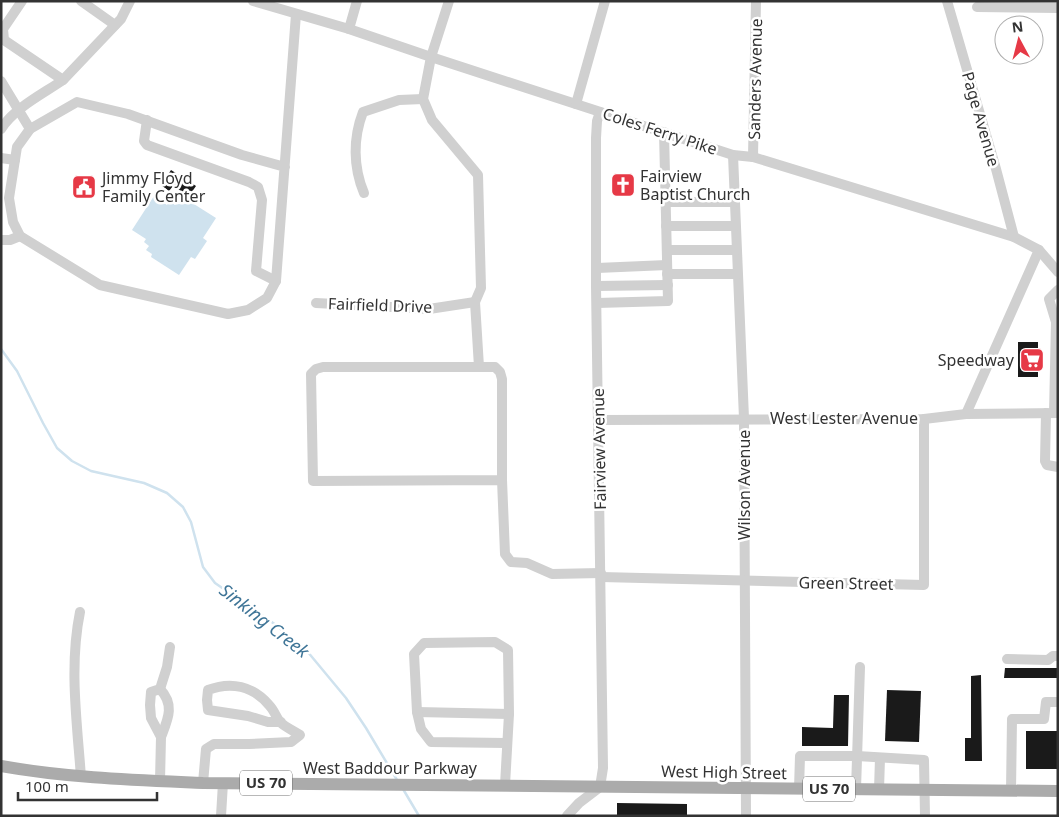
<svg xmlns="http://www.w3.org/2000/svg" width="1059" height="817" viewBox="0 0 1059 817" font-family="'Noto Sans',sans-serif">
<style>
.water{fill:#cfe2ee}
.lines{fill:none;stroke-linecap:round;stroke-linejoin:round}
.stream{stroke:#cfe2ee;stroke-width:2.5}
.building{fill:#1a1a1a}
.minor{stroke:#d0d0d0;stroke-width:10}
.major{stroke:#ababab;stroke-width:12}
.labels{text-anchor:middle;stroke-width:5;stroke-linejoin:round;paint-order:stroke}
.shield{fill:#fff;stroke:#707070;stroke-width:1}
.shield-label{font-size:15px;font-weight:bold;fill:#333}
.street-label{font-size:16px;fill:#333;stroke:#fff}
.poi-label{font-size:16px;fill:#333;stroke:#fff;text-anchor:start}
.water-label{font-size:18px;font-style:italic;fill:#3f7597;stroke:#fff}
</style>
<rect width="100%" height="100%" fill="#fff"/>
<path class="water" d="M154,196L167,205L170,201L175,205L179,200L183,203L186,199L216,218L203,238L207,241L195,259L191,257L179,275L151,257L152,254L146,250L149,246L144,242L146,239L132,230Z"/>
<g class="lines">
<g class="stream">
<path d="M1,349L17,371L43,423L57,448L72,461L91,471L144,483L167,493L183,507L191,522L203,567L215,583L276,625L307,651L346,698L366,728L397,780"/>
<path d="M403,789L419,816"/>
</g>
</g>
<g class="building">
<path d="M171,170L196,186L189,196L173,186L169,191L161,185Z"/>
<rect x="1018" y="342" width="20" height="35"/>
<path d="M1005,668H1058V678H1004Z"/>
<path d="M981,675L982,761H965V738H971V676Z"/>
<path d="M887,690L921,691L919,742L885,741Z"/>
<path d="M834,695H849L848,746H802V727L833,728Z"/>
<rect x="1026" y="731" width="32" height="38"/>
<path d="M617,803L687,804V816H617Z"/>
</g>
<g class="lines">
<g class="minor">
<path d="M22,1L3,29L4,40L63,80L121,19L130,1"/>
<path d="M81,1L115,25"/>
<path d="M253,1L349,29L431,57L733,155L753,157L1014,237L1039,250L1058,272"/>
<path d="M449,1L431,57L423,99L432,120L478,175L481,288L475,302L479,367"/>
<path d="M947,1L996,169L1014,237"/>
<path d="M977,7L1058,8"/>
<path d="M349,29L357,1"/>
<path d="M1,81L30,129"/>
<path d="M576,104L605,1"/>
<path d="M147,120L144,141L147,145L249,182L258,187L262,200L256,271L276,281"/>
<path d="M1,129C14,108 43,94 63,80"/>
<path d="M733,155L744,418L746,816"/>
<path d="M753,157L756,1"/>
<path d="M1,158L15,160"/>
<path d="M285,167L242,155L128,114L77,102L30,129L17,147L9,198L13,222L20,236L100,285L228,314L248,310L267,298L276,281L296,14"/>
<path d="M364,193C353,167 353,138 363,112L399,100L423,99"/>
<path d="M666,202H734"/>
<path d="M666,226H735"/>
<path d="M1,240H10L20,236"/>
<path d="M667,250H736"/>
<path d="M597,268L667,265"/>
<path d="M667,274H737"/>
<path d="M596,286L668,285"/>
<path d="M316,303L429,309L475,302"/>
<path d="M597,303L668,301L664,132"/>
<path d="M1056,322L1049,299L1058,290"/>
<path d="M1046,413L1045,461L1047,465L1058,467"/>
<path d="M1054,413L1056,322H1058"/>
<path d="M966,414L1039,250"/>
<path d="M599,420L924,419L966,414L1058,413"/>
<path d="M502,480L313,481L311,374L316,369L323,367H495L500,372L502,379V480L505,554L511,562L527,563L552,574L601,573"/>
<path d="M601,577L924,585V419"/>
<path d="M80,612C69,666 77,722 81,777"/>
<path d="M1007,659L1048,660L1053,656H1058"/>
<path d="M160,689C175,705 168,719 161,737"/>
<path d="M417,712L509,714"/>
<path d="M160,781L161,737L151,718L150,705L151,692L160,689L167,667L170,647"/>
<path d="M203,783L206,749L214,744H249L291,742L300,735C294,731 285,727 280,722C276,717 274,710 269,705C253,686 231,681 208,690L207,700L208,710L248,716L268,722H281"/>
<path d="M505,785L509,714L508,650L495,642L424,643L414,654L417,712L421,729L431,742L506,743"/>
<path d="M799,789L800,756H857L924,760L925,816"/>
<path d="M856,789L860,667"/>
<path d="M879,790L880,758"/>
<path d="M1011,791L1012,719H1044L1046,702H1058"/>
<path d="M221,816L223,783"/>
<path d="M567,816L579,803L600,787L603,768L596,286V138L597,121L600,112"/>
</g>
<path class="major" d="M1,766C69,778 135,780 203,783L1058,791"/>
</g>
<defs>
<symbol id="church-square" viewBox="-11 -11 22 22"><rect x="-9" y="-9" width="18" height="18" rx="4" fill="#e63946" stroke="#fff"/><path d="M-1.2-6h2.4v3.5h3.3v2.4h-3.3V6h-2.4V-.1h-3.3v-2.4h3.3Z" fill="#fff"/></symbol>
<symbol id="civic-square" viewBox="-11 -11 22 22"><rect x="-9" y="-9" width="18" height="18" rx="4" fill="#e63946" stroke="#fff"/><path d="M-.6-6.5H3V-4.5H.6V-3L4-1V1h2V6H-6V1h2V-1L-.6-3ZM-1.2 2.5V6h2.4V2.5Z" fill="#fff"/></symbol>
<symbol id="supermarket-square" viewBox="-11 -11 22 22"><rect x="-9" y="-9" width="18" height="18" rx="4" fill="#e63946" stroke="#fff"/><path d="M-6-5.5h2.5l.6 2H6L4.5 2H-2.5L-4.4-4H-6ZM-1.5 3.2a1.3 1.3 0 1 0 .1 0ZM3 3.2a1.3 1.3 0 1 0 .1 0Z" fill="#fff"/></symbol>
</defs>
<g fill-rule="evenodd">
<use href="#church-square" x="609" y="171" width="28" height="28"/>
<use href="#civic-square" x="70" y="173" width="28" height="28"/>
<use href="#supermarket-square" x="1018" y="346" width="28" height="28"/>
</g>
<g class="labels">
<g class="shield">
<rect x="240" y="770.5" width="52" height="25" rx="4"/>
<rect x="803" y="776.5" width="52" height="25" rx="4"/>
</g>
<g class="shield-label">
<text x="266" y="788">US 70</text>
<text x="829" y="794">US 70</text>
</g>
<g class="street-label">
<text transform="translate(755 79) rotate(-89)" y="6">Sanders Avenue</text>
<text transform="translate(981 119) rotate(74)" y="6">Page Avenue</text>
<text transform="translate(660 131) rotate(18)" y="6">Coles Ferry Pike</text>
<text transform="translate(380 305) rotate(2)" y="6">Fairfield Drive</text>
<text x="844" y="424">West Lester Avenue</text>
<text transform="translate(599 449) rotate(-91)" y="6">Fairview Avenue</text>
<text transform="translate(744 485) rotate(-90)" y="6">Wilson Avenue</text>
<text transform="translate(846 583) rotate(1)" y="6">Green Street</text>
<text x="390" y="774">West Baddour Parkway</text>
<text transform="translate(724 772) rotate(1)" y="6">West High Street</text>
</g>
<g class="poi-label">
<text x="640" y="182">Fairview<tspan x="640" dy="18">Baptist Church</tspan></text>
<text x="102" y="184">Jimmy Floyd<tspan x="102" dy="18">Family Center</tspan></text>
<text x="1014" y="366" text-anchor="end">Speedway</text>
</g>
<g class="water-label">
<text transform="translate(264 621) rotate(38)" y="6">Sinking Creek</text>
</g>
</g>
<rect width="1059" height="817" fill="none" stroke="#333333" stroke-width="5"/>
<g transform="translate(1019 40) rotate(353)"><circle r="24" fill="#ffffff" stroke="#adadad"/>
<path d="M0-4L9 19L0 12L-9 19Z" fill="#e63946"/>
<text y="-8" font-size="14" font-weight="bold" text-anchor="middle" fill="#333333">N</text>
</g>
<path d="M18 792v8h139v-8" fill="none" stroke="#333333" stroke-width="2.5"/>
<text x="25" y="792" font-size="15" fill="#333333" stroke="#ffffff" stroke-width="4" paint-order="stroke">100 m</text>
</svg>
